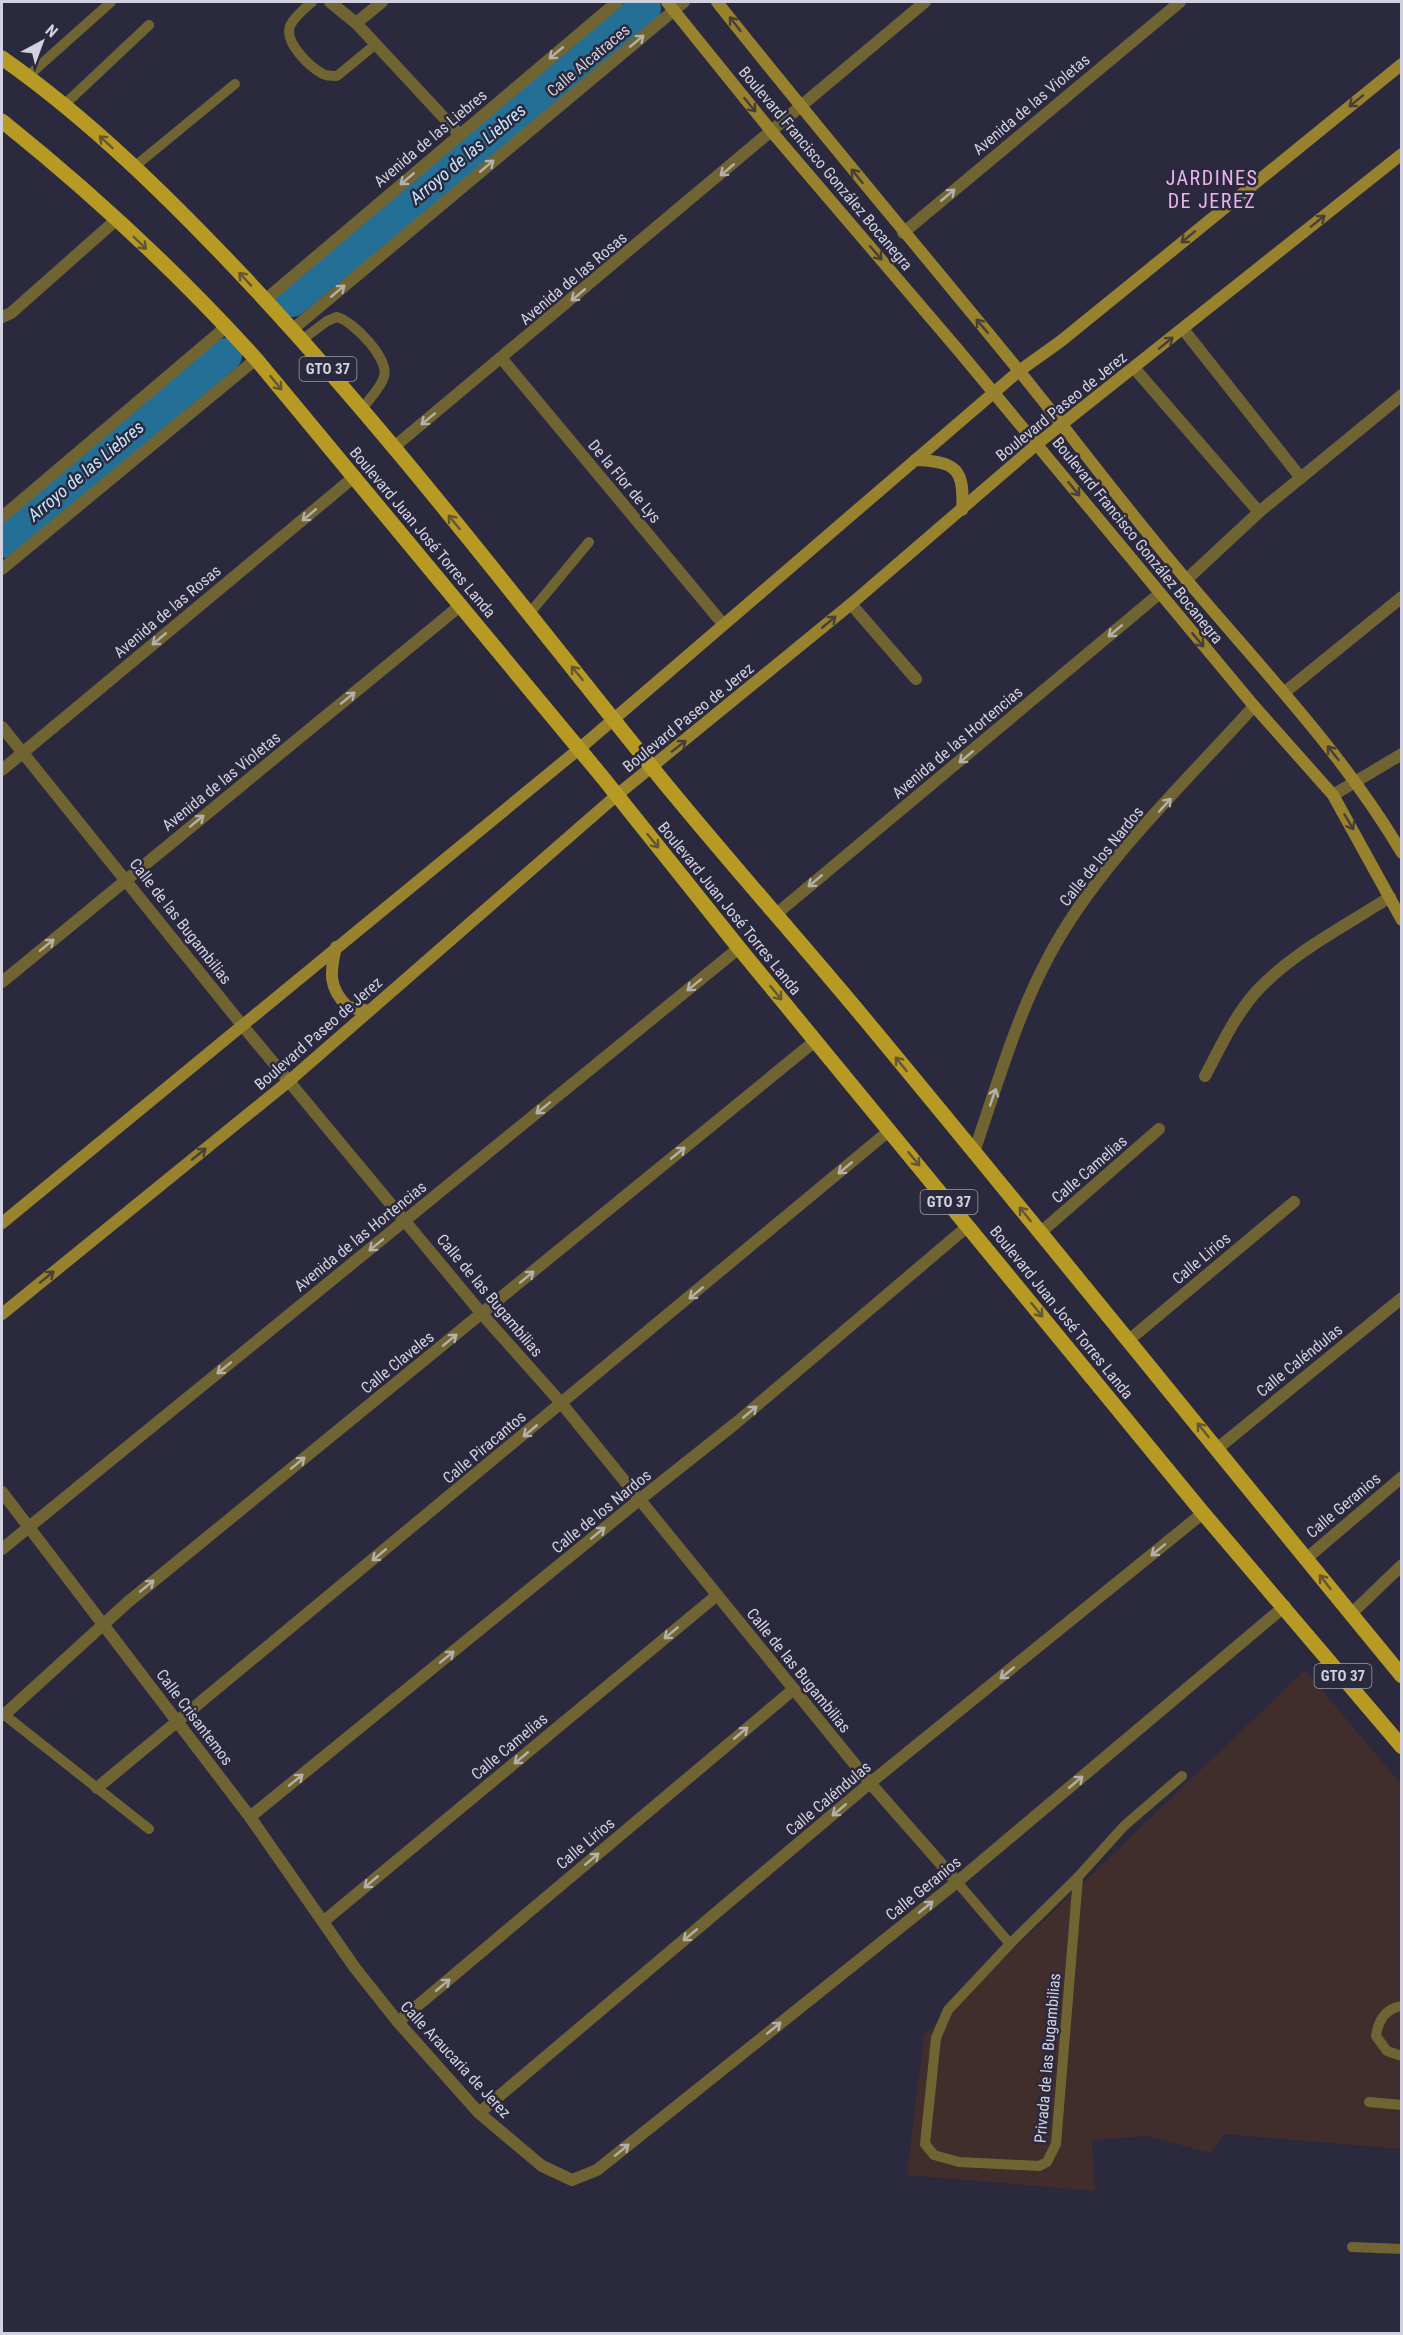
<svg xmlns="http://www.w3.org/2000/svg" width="1403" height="2335" viewBox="0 0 1403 2335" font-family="'Roboto Condensed',sans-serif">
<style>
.medical{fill:#412d2b}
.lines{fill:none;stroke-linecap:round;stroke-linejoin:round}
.river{stroke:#246f96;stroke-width:34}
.lane{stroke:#716433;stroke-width:10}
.street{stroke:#716433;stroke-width:12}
.secondary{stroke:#98822e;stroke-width:12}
.primary{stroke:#b69a24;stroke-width:15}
.oneway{stroke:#463f3a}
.oneway2{stroke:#b4b0ab}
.oneway3{stroke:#625634}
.labels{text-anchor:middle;stroke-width:5;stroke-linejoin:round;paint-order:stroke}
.shield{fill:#2a293e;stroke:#9f9faf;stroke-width:1.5}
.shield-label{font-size:15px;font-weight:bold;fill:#d1d1df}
.street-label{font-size:16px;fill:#d1d1df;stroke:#2a293e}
.water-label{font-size:18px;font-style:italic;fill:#c2e7fe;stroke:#2a293e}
.quarter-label{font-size:20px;letter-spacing:1.5px;fill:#ebb3ed;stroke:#2a293e}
</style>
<rect width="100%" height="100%" fill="#2a293e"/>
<path class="medical" d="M1305,1670L1401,1784V2149L1224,2134L1210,2153L1147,2136L1092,2140L1095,2191L907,2175L924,2035Z"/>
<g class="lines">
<g class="river">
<path d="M292,300L644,9"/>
<path d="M2,541L225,355"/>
</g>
<g class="lane">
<path d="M312,2C305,8 294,17 290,26C284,43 310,67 323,74C327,76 333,76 337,76L376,44"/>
<path d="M28,76L111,2"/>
<path d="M64,105L149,25"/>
<path d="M134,167L235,84"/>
<path d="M303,339L327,321L337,317C353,321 390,359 384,377C380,389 369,399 362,409"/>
<path d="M529,614L589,542"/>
<path d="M2,1713L149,1829"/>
<path d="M957,1882L1010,1944L948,2010L936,2038L925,2144L934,2155L959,2162L1039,2166L1047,2162L1056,2144L1078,1877L1124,1826L1182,1776"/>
<path d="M1010,1944L1078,1877"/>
<path d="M1402,2006C1385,2008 1378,2022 1376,2036L1387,2051L1402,2056"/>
<path d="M1369,2102L1402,2105"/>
<path d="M1352,2247L1402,2249"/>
</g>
<g class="street">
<path d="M330,2L356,23L460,135"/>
<path d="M356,23L382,2"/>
<path d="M903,233L1180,2"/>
<path d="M265,300L617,2"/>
<path d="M2,317L11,313L116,220"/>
<path d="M293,329L684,2"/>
<path d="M1183,329L1301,478"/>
<path d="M502,359L723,624"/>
<path d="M1135,369L1259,512"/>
<path d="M394,447L925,2"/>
<path d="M2,517L227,326"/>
<path d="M2,569L256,359"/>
<path d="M1186,580L1259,512L1402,395"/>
<path d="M851,604L916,679"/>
<path d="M1285,692L1402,597"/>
<path d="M2,727L242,1025L482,1314L562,1404L870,1783L957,1882"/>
<path d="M2,770L354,477"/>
<path d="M1333,795L1402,754"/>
<path d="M775,915L1159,594"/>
<path d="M2,982L461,605"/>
<path d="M1205,1076C1220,1048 1234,1017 1255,993C1291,953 1345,926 1390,897"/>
<path d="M974,1152C997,1086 1016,1017 1049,956C1097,865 1185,783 1254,706"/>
<path d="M1040,1233L1159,1129"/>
<path d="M1129,1340L1294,1202"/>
<path d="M1218,1448L1402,1298"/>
<path d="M2,1492L250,1817L355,1968L398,2022L479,2113L542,2166L572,2180L597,2170L957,1882L1285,1606"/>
<path d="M2,1549L739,948"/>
<path d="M1307,1558L1402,1477"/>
<path d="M1351,1614L1402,1565"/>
<path d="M4,1715L128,1602L815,1041"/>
<path d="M97,1788L890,1130"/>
<path d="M250,1817L639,1500L736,1423L968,1226"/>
<path d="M324,1921L716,1596"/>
<path d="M398,2022L794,1689"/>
<path d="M479,2113L870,1783L1203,1513"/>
</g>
<g class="secondary">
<path d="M667,2L772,132L959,351L1254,706L1333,795L1402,920"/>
<path d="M717,2C816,127 919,248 1020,372C1067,430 1112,490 1160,548C1242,649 1335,740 1402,853"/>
<path d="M915,460C956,461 965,469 962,510"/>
<path d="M336,947C330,972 328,988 348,1007L369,1011"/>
<path d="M2,1223L579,749L1019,371L1061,341L1402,64"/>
<path d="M2,1314L289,1081L617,795L851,604L1037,444L1402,154"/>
</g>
<g class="primary">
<path d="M2,58C90,120 167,196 241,274C389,431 519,603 654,770C722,854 794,934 863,1017C1044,1235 1222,1457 1402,1676"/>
<path d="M2,121C92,193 179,274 256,359L604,779L739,948L1203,1513L1402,1747"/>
</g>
</g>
<defs><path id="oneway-shaft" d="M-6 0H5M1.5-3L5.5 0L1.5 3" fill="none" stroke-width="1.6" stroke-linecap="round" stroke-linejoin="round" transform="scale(1.5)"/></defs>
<g class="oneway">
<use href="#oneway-shaft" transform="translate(735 24) rotate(-128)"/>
<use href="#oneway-shaft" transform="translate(1356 101) rotate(141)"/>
<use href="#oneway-shaft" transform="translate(750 105) rotate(51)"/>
<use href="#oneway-shaft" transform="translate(857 176) rotate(-129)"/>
<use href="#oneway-shaft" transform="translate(1318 221) rotate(-39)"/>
<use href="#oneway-shaft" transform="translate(1188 237) rotate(141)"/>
<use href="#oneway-shaft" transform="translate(876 253) rotate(49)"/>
<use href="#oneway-shaft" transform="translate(982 326) rotate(-130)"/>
<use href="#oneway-shaft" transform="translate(1166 343) rotate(-39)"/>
<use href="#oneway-shaft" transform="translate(1074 489) rotate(51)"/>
<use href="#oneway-shaft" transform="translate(829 622) rotate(-40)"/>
<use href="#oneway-shaft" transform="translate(1198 640) rotate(50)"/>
<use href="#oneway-shaft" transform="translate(679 746) rotate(-38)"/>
<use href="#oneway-shaft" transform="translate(1333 753) rotate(-128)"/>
<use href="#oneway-shaft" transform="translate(1349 822) rotate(59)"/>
<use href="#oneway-shaft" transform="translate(199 1154) rotate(-39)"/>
<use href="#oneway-shaft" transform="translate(47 1277) rotate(-39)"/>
</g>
<g class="oneway2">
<use href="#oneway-shaft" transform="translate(637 41) rotate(-40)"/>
<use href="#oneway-shaft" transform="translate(556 53) rotate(140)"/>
<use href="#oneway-shaft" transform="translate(487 166) rotate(-40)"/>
<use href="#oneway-shaft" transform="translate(727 170) rotate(140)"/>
<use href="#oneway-shaft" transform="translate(407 179) rotate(140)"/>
<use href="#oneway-shaft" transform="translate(948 195) rotate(-40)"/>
<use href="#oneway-shaft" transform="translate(338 291) rotate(-40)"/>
<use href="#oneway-shaft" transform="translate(578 295) rotate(140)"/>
<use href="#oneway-shaft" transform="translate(428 419) rotate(141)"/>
<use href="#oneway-shaft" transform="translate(309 515) rotate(140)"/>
<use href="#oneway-shaft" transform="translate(1115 631) rotate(140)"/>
<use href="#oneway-shaft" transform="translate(159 639) rotate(140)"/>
<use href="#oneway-shaft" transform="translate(348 698) rotate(-39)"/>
<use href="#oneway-shaft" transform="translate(966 757) rotate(140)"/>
<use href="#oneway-shaft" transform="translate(1165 805) rotate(-48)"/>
<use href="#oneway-shaft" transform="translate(197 821) rotate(-39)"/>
<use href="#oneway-shaft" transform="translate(815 881) rotate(140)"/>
<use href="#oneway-shaft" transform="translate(47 945) rotate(-39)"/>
<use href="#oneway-shaft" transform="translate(694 985) rotate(141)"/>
<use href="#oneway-shaft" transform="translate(993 1097) rotate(-71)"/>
<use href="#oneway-shaft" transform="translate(543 1108) rotate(141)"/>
<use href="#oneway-shaft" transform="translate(678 1153) rotate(-39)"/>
<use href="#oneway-shaft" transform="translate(845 1168) rotate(140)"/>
<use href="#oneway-shaft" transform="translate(376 1245) rotate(141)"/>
<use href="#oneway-shaft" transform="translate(527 1277) rotate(-39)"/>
<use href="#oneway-shaft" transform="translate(696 1293) rotate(140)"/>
<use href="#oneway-shaft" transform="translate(450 1340) rotate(-39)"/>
<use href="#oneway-shaft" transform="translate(224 1368) rotate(141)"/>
<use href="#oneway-shaft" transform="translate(750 1412) rotate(-40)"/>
<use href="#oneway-shaft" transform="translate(530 1431) rotate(140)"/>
<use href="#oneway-shaft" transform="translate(298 1463) rotate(-39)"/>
<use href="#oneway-shaft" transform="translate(598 1533) rotate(-39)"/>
<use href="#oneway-shaft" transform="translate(1158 1550) rotate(141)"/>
<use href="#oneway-shaft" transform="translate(379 1555) rotate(140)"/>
<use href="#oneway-shaft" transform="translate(147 1586) rotate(-39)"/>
<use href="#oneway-shaft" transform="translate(671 1633) rotate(140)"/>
<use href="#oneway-shaft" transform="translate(447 1657) rotate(-39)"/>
<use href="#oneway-shaft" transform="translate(1007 1673) rotate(141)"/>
<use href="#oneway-shaft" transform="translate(741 1733) rotate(-40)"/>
<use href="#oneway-shaft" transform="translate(521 1758) rotate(140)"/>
<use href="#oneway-shaft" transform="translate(296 1780) rotate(-39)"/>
<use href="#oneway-shaft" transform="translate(1076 1782) rotate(-40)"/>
<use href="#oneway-shaft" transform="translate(839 1810) rotate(140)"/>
<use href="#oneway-shaft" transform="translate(592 1859) rotate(-40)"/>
<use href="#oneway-shaft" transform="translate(371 1882) rotate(140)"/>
<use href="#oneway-shaft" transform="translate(926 1907) rotate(-39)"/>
<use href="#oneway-shaft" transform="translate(690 1935) rotate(140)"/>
<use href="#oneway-shaft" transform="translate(443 1985) rotate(-40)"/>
<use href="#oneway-shaft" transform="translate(774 2028) rotate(-39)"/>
<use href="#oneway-shaft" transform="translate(622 2150) rotate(-39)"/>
</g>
<g class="oneway3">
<use href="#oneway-shaft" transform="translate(106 142) rotate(-138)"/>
<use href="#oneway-shaft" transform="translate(140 243) rotate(44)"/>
<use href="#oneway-shaft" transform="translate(245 279) rotate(-133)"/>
<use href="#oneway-shaft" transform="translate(276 383) rotate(51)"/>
<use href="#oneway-shaft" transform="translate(454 522) rotate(-129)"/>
<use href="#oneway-shaft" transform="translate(577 673) rotate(-129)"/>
<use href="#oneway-shaft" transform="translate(653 841) rotate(51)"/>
<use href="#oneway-shaft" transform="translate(776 993) rotate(51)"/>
<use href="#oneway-shaft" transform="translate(901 1064) rotate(-129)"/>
<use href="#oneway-shaft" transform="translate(914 1159) rotate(51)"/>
<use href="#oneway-shaft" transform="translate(1025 1214) rotate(-129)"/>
<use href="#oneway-shaft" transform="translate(1037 1310) rotate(51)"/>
<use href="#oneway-shaft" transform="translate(1203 1430) rotate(-129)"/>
<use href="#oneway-shaft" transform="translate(1325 1582) rotate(-128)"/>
</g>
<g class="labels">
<g class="shield">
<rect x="299.5" y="357" width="57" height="24" rx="4.5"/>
<rect x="920.5" y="1190" width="57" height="24" rx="4.5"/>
<rect x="1314.5" y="1664" width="57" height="24" rx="4.5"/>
</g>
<g class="shield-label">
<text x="328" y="374">GTO 37</text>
<text x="949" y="1207">GTO 37</text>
<text x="1343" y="1681">GTO 37</text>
</g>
<g class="street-label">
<text transform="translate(588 60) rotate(-40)" y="6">Calle Alcatraces</text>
<text transform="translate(1031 104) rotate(-40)" y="6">Avenida de las Violetas</text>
<text transform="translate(430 138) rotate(-40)" y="6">Avenida de las Liebres</text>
<text transform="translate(826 168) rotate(50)" y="6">Boulevard Francisco González Bocanegra</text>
<text transform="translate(573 278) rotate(-40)" y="6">Avenida de las Rosas</text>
<text transform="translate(1061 406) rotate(-39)" y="6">Boulevard Paseo de Jerez</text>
<text transform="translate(625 481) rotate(50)" y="6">De la Flor de Lys</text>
<text transform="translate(423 532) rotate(50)" y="6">Boulevard Juan José Torres Landa</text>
<text transform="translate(1138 540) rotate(51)" y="6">Boulevard Francisco González Bocanegra</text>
<text transform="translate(167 611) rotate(-40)" y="6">Avenida de las Rosas</text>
<text transform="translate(688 717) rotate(-39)" y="6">Boulevard Paseo de Jerez</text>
<text transform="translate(957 742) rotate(-40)" y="6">Avenida de las Hortencias</text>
<text transform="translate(221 781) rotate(-39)" y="6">Avenida de las Violetas</text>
<text transform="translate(1101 856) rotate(-51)" y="6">Calle de los Nardos</text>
<text transform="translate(730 908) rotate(51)" y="6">Boulevard Juan José Torres Landa</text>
<text transform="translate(181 921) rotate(52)" y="6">Calle de las Bugambilias</text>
<text transform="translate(318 1033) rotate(-41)" y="6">Boulevard Paseo de Jerez</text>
<text transform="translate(1089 1169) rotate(-41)" y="6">Calle Camelias</text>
<text transform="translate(360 1236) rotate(-39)" y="6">Avenida de las Hortencias</text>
<text transform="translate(1201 1258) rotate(-40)" y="6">Calle Lirios</text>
<text transform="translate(490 1295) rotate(50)" y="6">Calle de las Bugambilias</text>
<text transform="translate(1062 1312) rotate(51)" y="6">Boulevard Juan José Torres Landa</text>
<text transform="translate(1299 1360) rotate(-39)" y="6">Calle Caléndulas</text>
<text transform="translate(397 1362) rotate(-39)" y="6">Calle Claveles</text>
<text transform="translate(484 1447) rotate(-40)" y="6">Calle Piracantos</text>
<text transform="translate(1343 1505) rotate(-40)" y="6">Calle Geranios</text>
<text transform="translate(601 1511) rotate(-39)" y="6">Calle de los Nardos</text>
<text transform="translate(799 1670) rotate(51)" y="6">Calle de las Bugambilias</text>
<text transform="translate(195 1717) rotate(53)" y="6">Calle Crisantemos</text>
<text transform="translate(509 1746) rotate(-40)" y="6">Calle Camelias</text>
<text transform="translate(828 1798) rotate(-40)" y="6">Calle Caléndulas</text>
<text transform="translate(585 1843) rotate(-40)" y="6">Calle Lirios</text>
<text transform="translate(923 1888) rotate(-39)" y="6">Calle Geranios</text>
<text transform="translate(1047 2058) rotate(-85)" y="6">Privada de las Bugambilias</text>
<text transform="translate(456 2059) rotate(47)" y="6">Calle Araucaria de Jerez</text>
</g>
<g class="water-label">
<text transform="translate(468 154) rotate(-40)" y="6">Arroyo de las Liebres</text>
<text transform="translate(86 471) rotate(-40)" y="6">Arroyo de las Liebres</text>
</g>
<g class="quarter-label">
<text x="1212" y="185">JARDINES<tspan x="1212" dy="23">DE JEREZ</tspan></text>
</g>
</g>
<rect width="1403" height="2335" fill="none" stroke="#d1d1df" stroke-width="6"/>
<g transform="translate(42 42) rotate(41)" stroke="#2a293e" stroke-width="4.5" paint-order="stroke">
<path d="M0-4.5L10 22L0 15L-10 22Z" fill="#d1d1df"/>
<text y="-9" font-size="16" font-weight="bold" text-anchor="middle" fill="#d1d1df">N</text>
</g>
</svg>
